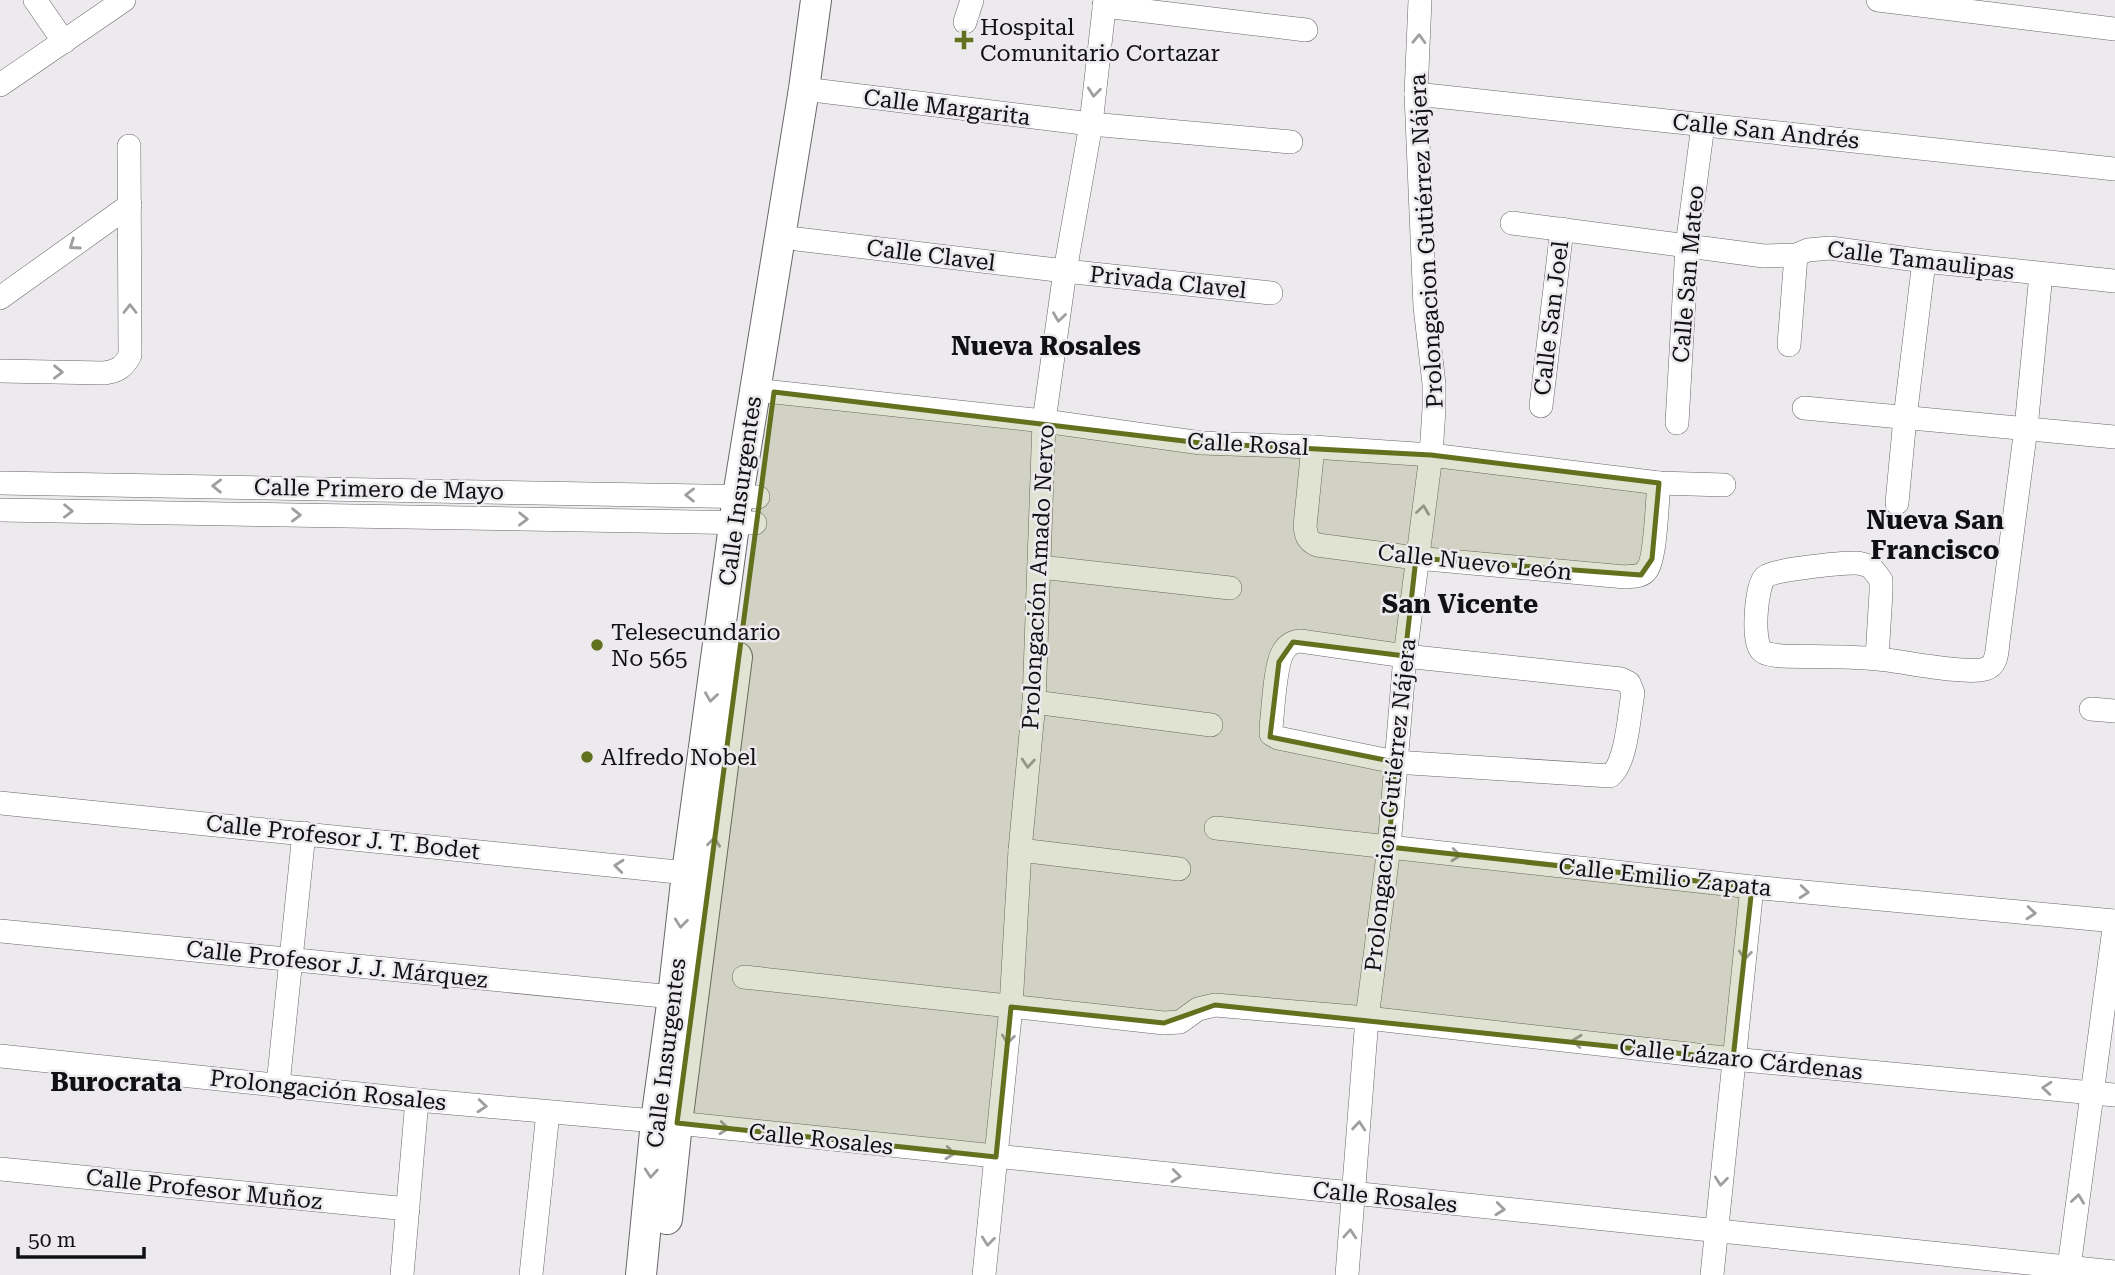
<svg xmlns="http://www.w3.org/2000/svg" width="2115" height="1275" viewBox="0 0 2115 1275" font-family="'Roboto Serif',serif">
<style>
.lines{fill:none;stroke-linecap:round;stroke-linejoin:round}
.minor-casing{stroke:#686569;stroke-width:24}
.major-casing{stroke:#686569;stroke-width:32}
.minor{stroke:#fff;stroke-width:23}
.major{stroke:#fff;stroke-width:30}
.oneway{stroke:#a09fa0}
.marked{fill:#62711d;fill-opacity:0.2;stroke:#62711d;stroke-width:5;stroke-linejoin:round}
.poi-dot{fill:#62711d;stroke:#edeaee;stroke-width:2.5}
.labels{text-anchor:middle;stroke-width:5;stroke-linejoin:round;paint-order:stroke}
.poi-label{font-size:23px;fill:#111012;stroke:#edeaee;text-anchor:start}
.street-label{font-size:23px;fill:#111012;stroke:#edeaee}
.quarter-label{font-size:26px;font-weight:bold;fill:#111012;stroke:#edeaee}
</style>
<rect width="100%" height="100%" fill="#edeaee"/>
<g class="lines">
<defs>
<g id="minor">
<path d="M35,0L64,42"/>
<path d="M1878,0L2115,29"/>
<path d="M1104,6L1306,30"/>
<path d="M965,22L972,0"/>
<path d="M0,85L124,0"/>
<path d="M804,89L1091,124L1291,142"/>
<path d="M1416,94L2115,169"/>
<path d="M1512,223L1764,256L1796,255L1808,250L1830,248L1924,261L2115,281"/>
<path d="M797,239L1065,271L1271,293"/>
<path d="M0,298L130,205"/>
<path d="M1789,345L1796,255"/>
<path d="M0,371L104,373C118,371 124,367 130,355L129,146"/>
<path d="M755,390L1044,421L1201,443L1313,447L1431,455L1659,483L1724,485"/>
<path d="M1541,406L1562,229"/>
<path d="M1804,408L2115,437"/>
<path d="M1677,423L1687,246L1703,125"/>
<path d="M1313,447L1305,526C1306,536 1308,541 1317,545L1416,558L1625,577C1632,576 1641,577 1646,571C1656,561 1657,500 1659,483"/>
<path d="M0,483L758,497"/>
<path d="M1897,503L1905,418L1924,261"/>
<path d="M0,510L755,523"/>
<path d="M1040,567L1230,588"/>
<path d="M1300,641L1405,656L1621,679L1629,683L1633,693C1629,714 1627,763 1610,776L1395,762L1278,738L1271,734V728C1273,710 1275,668 1282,654C1286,646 1291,642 1300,641Z"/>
<path d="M1877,658L1881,592V580L1871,567C1866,565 1861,563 1856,563C1841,563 1775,569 1765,577C1756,586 1752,640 1761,650C1766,655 1774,655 1781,656C1813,657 1846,656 1878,659C1902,661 1966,675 1985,669C1997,666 1997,652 1998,642L2026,428L2041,274"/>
<path d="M1034,702L1211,725"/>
<path d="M2091,709L2115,711"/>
<path d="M0,803L687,873"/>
<path d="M1216,828L1752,887L2115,921"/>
<path d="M1020,850L1179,869"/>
<path d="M0,931L673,997"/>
<path d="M744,977L1164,1023L1180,1022L1198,1009L1215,1005L1367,1018L1733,1059L2115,1095"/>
<path d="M0,1056L417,1100L677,1123L2115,1272"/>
<path d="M278,1085L304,833"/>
<path d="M0,1169L408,1209"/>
<path d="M402,1275L417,1100"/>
<path d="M531,1275L548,1112"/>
<path d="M984,1275L1011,1007L1020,850L1034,702L1044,421L1065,271L1091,124L1105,0"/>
<path d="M1347,1275L1367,1018L1389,847L1405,656L1431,455L1434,409V384L1425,307L1416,94L1420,0"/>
<path d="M1712,1275L1752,887"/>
<path d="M2068,1275L2115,921"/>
</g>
<g id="major">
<path d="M667,1219L677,1123L737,657"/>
<path d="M641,1275L656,1121L673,997L687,873L738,496L804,89L816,0"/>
</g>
</defs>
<use href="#minor" class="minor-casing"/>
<use href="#major" class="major-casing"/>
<use href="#minor" class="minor"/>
<use href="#major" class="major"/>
</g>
<defs><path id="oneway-chevron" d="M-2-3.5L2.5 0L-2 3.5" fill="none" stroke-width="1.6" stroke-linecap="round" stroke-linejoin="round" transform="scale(1.75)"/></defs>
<g class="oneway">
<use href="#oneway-chevron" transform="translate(1419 39) rotate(-88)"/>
<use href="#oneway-chevron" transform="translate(1094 92) rotate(96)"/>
<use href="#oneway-chevron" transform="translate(74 245) rotate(145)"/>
<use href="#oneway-chevron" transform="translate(130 309) rotate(-90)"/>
<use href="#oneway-chevron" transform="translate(1059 317) rotate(98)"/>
<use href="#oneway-chevron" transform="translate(58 372) rotate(1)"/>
<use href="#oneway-chevron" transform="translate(217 486) rotate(-179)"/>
<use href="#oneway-chevron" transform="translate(690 495) rotate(-179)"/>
<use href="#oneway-chevron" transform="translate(1423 510) rotate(-82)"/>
<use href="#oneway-chevron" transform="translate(68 511) rotate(1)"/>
<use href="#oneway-chevron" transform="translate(296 515) rotate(1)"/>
<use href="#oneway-chevron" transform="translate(523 519) rotate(1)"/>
<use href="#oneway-chevron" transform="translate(711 697) rotate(98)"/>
<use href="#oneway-chevron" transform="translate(1028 763) rotate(95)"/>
<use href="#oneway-chevron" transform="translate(714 842) rotate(-83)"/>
<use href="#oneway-chevron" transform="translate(1456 855) rotate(6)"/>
<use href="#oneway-chevron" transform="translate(619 866) rotate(-174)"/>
<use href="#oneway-chevron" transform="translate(1804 892) rotate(5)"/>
<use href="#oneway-chevron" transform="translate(2031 913) rotate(5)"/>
<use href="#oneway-chevron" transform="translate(681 923) rotate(96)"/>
<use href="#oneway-chevron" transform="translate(1745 955) rotate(96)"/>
<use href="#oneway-chevron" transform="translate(1008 1039) rotate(96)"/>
<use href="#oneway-chevron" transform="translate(1577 1041) rotate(-174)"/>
<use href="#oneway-chevron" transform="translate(2047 1088) rotate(-175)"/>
<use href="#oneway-chevron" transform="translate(482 1106) rotate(5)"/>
<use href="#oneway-chevron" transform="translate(1359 1126) rotate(-85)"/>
<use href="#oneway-chevron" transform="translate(724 1128) rotate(6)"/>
<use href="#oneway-chevron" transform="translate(950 1153) rotate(6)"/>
<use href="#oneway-chevron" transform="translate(651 1173) rotate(95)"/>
<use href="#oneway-chevron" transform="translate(1176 1176) rotate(6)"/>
<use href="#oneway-chevron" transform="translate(1721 1181) rotate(96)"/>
<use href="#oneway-chevron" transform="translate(2078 1199) rotate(-82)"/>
<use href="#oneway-chevron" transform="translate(1500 1209) rotate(6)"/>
<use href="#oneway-chevron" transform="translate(1350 1234) rotate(-86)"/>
<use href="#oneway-chevron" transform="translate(988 1241) rotate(96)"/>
</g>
<path class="marked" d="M774,392L1201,443L1431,455L1659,483L1652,559L1641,575L1416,558L1405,656L1293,642L1279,662L1270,737L1395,762L1389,847L1752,887L1733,1059L1215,1005L1164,1023L1011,1007L996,1157L677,1123Z"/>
<g class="poi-dot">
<path d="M960.5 29.5h7v7h7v7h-7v7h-7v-7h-7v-7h7z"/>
<circle cx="597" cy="645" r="7"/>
<circle cx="587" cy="757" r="7"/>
</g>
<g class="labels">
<g class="poi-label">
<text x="980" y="35">Hospital<tspan x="980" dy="26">Comunitario Cortazar</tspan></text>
<text x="611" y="640">Telesecundario<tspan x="611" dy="26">No 565</tspan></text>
<text x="601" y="765">Alfredo Nobel</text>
</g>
<g class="street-label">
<text transform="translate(947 107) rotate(7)" y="8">Calle Margarita</text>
<text transform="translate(1766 131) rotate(6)" y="8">Calle San Andrés</text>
<text transform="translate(1426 241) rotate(-93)" y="8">Prolongacion Gutiérrez Nájera</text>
<text transform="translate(931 255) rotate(7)" y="8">Calle Clavel</text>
<text transform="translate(1921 260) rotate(7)" y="8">Calle Tamaulipas</text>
<text transform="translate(1688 274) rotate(-85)" y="8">Calle San Mateo</text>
<text transform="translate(1168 282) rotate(6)" y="8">Privada Clavel</text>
<text transform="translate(1551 318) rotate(-83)" y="8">Calle San Joel</text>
<text transform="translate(1248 444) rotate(3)" y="8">Calle Rosal</text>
<text transform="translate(379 489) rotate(1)" y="8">Calle Primero de Mayo</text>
<text transform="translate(740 491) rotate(-82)" y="8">Calle Insurgentes</text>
<text transform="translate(1475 562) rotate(6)" y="8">Calle Nuevo León</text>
<text transform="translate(1038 577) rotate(-87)" y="8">Prolongación Amado Nervo</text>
<text transform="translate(1390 805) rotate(-84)" y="8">Prolongacion Gutiérrez Nájera</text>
<text transform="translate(343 837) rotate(6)" y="8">Calle Profesor J. T. Bodet</text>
<text transform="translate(1665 877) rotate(6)" y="8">Calle Emilio Zapata</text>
<text transform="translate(337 964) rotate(6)" y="8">Calle Profesor J. J. Márquez</text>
<text transform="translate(666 1053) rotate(-83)" y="8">Calle Insurgentes</text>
<text transform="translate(1741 1059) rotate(6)" y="8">Calle Lázaro Cárdenas</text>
<text transform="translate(328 1090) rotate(6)" y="8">Prolongación Rosales</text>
<text transform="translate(821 1139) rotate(6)" y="8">Calle Rosales</text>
<text transform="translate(204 1189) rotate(6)" y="8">Calle Profesor Muñoz</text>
<text transform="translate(1385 1197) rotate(6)" y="8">Calle Rosales</text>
</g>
<g class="quarter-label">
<text x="1046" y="355">Nueva Rosales</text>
<text x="1935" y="529">Nueva San<tspan x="1935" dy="30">Francisco</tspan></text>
<text x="1460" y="613">San Vicente</text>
<text x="116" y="1091">Burocrata</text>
</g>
</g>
<path d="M18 1247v10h126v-10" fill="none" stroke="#111012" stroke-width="3.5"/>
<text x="28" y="1247" font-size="21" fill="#111012" stroke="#edeaee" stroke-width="5" paint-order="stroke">50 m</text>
</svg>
